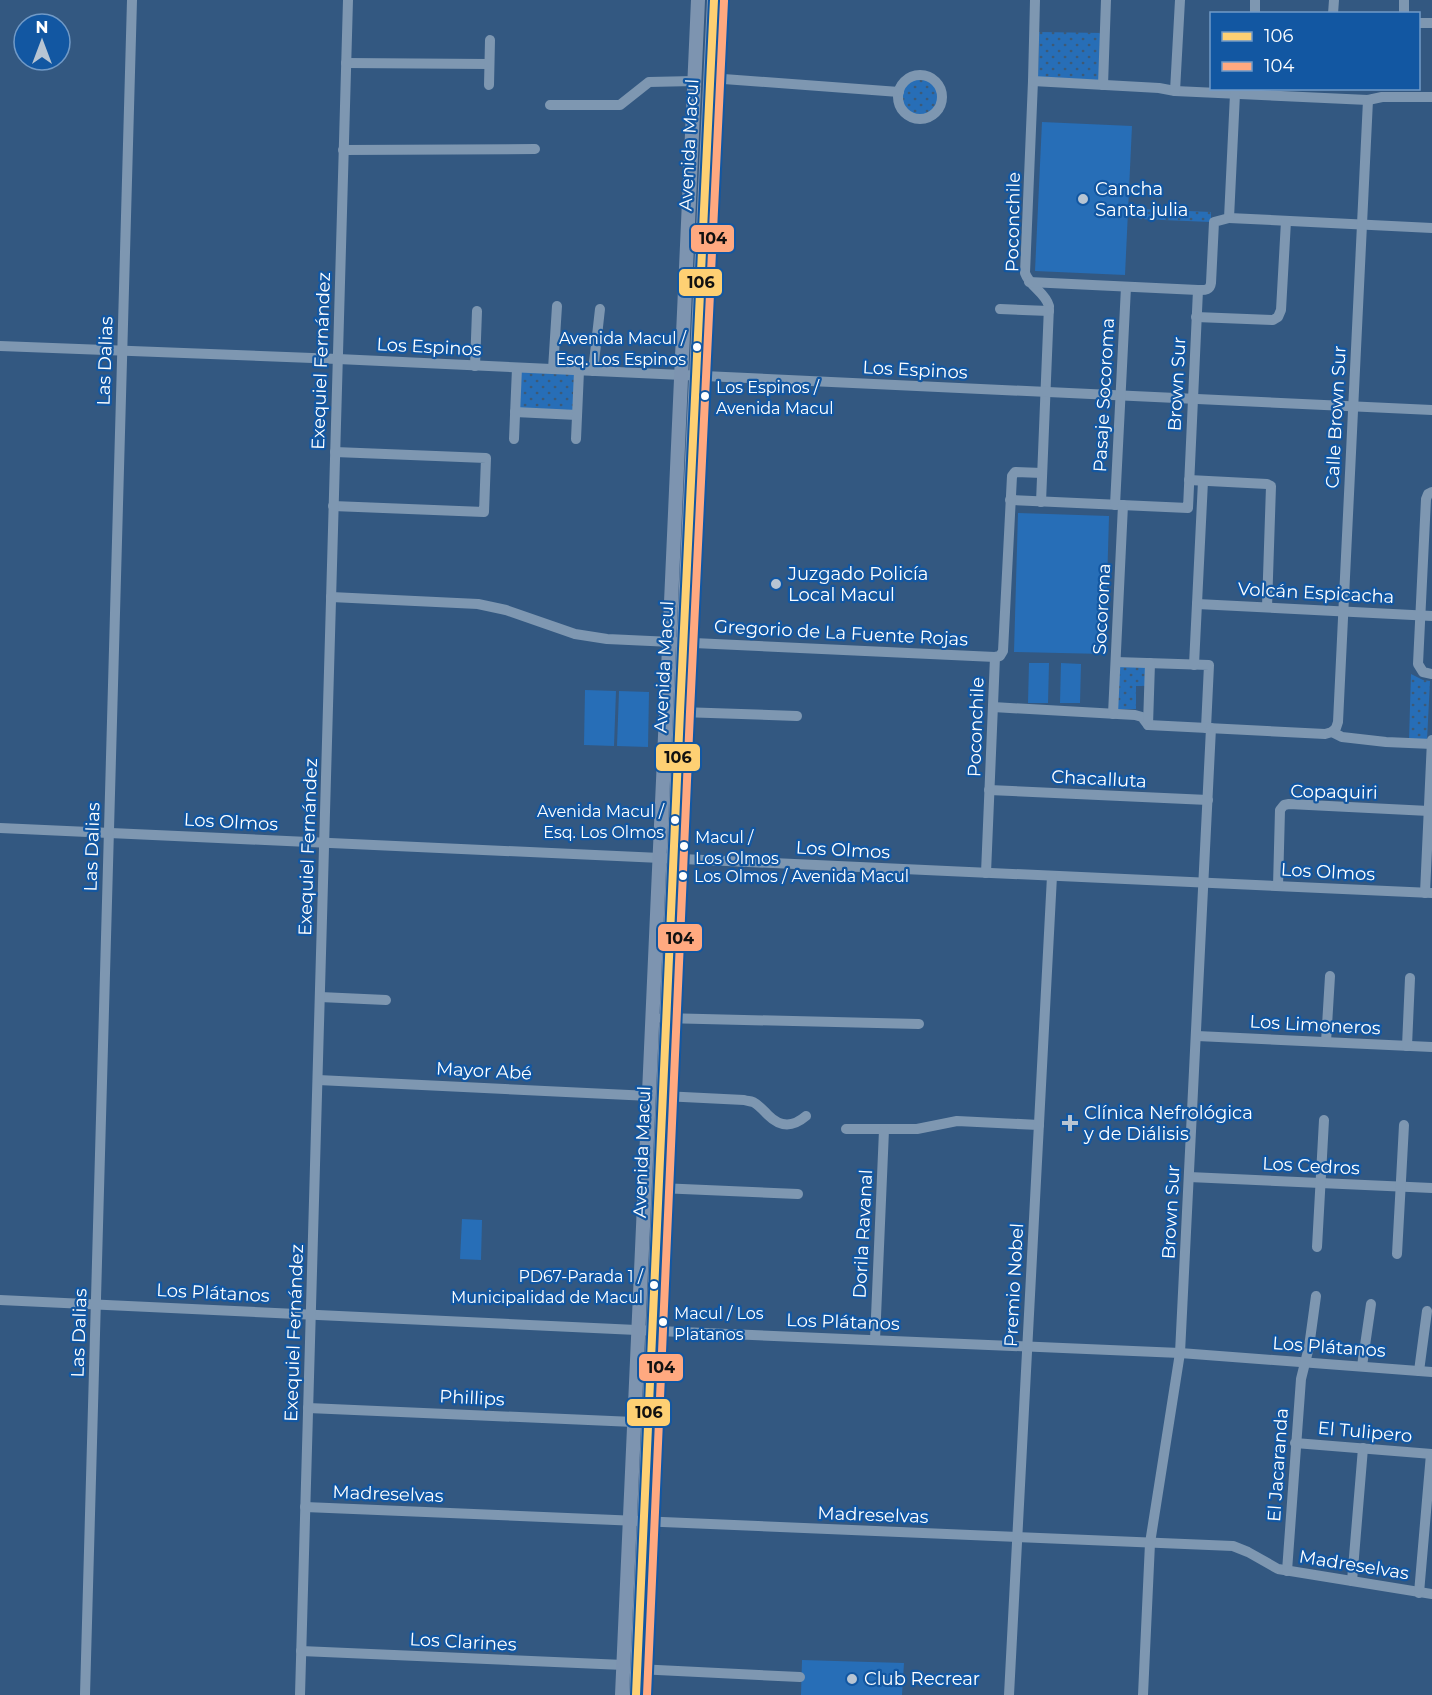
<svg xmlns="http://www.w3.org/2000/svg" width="1432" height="1695" viewBox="0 0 1432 1695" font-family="Montserrat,sans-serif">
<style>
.grass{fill:url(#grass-dots)}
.pitch{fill:#276eb7}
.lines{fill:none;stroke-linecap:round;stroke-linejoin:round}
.minor{stroke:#7e97b1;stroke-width:10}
.major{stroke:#7d94b0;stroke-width:14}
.bus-1-casing{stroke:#1257a2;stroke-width:12}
.bus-2-casing{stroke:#1257a2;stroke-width:12}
.bus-1{stroke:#fed073;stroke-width:8}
.bus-2{stroke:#ffa980;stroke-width:8}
.poi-dot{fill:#b8c5d3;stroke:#1257a2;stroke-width:2}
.bus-dot{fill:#fff;stroke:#1257a2;stroke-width:2}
.labels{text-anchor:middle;stroke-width:4.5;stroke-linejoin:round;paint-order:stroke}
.bus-label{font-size:16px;fill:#fff;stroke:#1257a2;text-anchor:start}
.street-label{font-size:18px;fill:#fff;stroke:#1257a2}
.poi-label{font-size:18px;fill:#fff;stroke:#1257a2;text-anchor:start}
.line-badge{stroke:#1257a2;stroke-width:2}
.pale-badge-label{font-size:16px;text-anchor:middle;font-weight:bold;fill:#111}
</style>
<defs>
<pattern id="grass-dots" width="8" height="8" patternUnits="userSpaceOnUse" patternTransform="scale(1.5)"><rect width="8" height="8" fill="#276eb7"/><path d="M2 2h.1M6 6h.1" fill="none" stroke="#3d5a77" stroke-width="1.8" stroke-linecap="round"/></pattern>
</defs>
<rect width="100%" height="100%" fill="#335881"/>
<g class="grass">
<path d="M1039,32L1102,33L1099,80L1038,78Z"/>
<circle cx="920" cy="97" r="22"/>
<path d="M1140,209L1211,212V222L1139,219Z"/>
<path d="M517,368L579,371L577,415L515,412Z"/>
<path d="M1118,666H1145V686H1136V709H1118Z"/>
<path d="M1411,674L1423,680L1430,681L1427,740H1409Z"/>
</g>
<g class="pitch">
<path d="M1042,122L1132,126L1125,275L1035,271Z"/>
<path d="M1018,513L1109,516L1105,654L1014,652Z"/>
<path d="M1029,663H1049L1048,703H1028Z"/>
<path d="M1061,663L1081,664L1080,703H1060Z"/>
<path d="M585,690L616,691L614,746L584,745Z"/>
<path d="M619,691L649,692L648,747L617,746Z"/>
<path d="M462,1219L482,1220L481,1260L460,1259Z"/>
<path d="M802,1660L904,1663L902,1695H801Z"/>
</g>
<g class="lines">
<g class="minor">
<path d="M1035,0L1033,81L1025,273C1030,287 1045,292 1049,306L1041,502"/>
<path d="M1255,14V0"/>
<path d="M1333,14L1334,0"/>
<path d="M1404,14V0"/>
<path d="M1418,23H1432"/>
<path d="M346,63L489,64"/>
<circle cx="920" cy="97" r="22"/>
<path d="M710,78L899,92"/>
<path d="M1033,81L1159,88L1175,91L1368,100L1382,97H1432"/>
<path d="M489,85L490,40"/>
<path d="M1103,85L1106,0"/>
<path d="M1175,91L1180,0"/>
<path d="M550,105H620L649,82L694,81"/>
<path d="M343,150L535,149"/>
<path d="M1229,218L1432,228"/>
<path d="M1029,282L1198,290C1204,290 1210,291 1211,283L1214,222L1229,218L1235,94"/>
<path d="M1000,309L1049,311"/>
<path d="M1196,317L1273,320L1278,317L1281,310L1286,221"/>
<path d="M0,346L338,359L1432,410"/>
<path d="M475,366L477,311"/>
<path d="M553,369L557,306"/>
<path d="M593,371L600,309"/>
<path d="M515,412L577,415"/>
<path d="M514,439L517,368"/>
<path d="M576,439L579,371"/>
<path d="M1189,480L1267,484L1271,486L1267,607"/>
<path d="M1432,492L1428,494L1426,499L1418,664L1423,672L1432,674"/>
<path d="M1010,500L1188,508L1198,290"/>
<path d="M1115,505L1126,287"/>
<path d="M333,506L484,512L486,458L335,452"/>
<path d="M331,597L478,604L506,610L575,634L607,639L995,657"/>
<path d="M1197,604L1432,616"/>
<path d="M995,657L1000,656L1003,651L1012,476L1015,472L1042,473"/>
<path d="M1116,662L1209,665L1206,728"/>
<path d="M1194,665L1203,481"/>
<path d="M993,707L1135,715L1142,717L1148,725L1325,734L1332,732L1342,737L1386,742L1432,744"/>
<path d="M680,712L797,716"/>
<path d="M1113,714L1123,505"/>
<path d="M1148,725L1150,663"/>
<path d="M1332,732L1336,728L1338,722L1368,100"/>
<path d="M989,790L1208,800"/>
<path d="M0,828L1432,893"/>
<path d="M986,873L995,657"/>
<path d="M1278,886L1280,810L1284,805L1289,804L1429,811"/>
<path d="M1425,893L1432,740"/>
<path d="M320,997L386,1000"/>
<path d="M662,1018L919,1024"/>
<path d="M1197,1036L1432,1047"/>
<path d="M1326,1042L1330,976"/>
<path d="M1407,1046L1410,978"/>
<path d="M318,1080L650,1096"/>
<path d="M663,1096L744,1100C747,1101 750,1101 753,1102C759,1105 764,1111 768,1115C781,1128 793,1127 806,1116"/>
<path d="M846,1129H917L957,1121L1039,1125"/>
<path d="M1189,1177L1432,1188"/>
<path d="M659,1188L798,1194"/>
<path d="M1317,1247L1324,1120"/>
<path d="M1397,1254L1404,1125"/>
<path d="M0,1300L658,1331L1180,1353L1432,1372"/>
<path d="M875,1340L884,1130"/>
<path d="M1362,1366L1371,1304"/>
<path d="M1419,1371L1427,1311"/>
<path d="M308,1408L634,1422"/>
<path d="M1295,1443L1432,1454"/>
<path d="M305,1507L1233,1546L1248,1552L1278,1569L1432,1594"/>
<path d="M1287,1571L1301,1379L1309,1347L1316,1296"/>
<path d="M1352,1581L1363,1448"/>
<path d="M1419,1593L1431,1454"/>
<path d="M301,1651L624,1665"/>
<path d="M637,1669L800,1677"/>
<path d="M85,1695L132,0"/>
<path d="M300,1695L348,0"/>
<path d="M1009,1695L1052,876"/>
<path d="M1143,1695L1150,1543L1180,1353L1211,728"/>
</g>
<g class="major">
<path d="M622,1695L698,0"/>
<path d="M636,1695L654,1305L680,712L714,0"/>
</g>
<defs>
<path id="bus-1" d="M636,1695L680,712L714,0"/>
<path id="bus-2" d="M647,1695L690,712L724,1"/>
</defs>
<use href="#bus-1" class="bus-1-casing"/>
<use href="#bus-2" class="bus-2-casing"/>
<use href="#bus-1" class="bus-1"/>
<use href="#bus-2" class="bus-2"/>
</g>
<g class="poi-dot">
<circle cx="1083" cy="199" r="6"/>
<circle cx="776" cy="584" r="6"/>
<path d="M1067 1114h6v6h6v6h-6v6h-6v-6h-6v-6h6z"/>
<circle cx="852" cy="1679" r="6"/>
</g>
<g class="bus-dot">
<circle cx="697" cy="347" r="5"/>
<circle cx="705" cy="396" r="5"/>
<circle cx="675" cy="820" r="5"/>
<circle cx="684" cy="846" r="5"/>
<circle cx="683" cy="876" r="5"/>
<circle cx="654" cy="1285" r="5"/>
<circle cx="663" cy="1322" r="5"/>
</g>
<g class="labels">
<g class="bus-label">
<text x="686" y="344" text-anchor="end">Avenida Macul /<tspan x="686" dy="21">Esq. Los Espinos</tspan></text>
<text x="716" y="393">Los Espinos /<tspan x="716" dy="21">Avenida Macul</tspan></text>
<text x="664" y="817" text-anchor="end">Avenida Macul /<tspan x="664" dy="21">Esq. Los Olmos</tspan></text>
<text x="695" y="843">Macul /<tspan x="695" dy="21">Los Olmos</tspan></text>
<text x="694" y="882">Los Olmos / Avenida Macul</text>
<text x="643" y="1282" text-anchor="end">PD67-Parada 1 /<tspan x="643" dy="21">Municipalidad de Macul</tspan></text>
<text x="674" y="1319">Macul / Los<tspan x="674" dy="21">Platanos</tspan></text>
</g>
<g class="street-label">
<text transform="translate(689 145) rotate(-87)" y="6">Avenida Macul</text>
<text transform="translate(1013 222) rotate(-89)" y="6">Poconchile</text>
<text transform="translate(429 347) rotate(3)" y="6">Los Espinos</text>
<text transform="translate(105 361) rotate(-88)" y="6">Las Dalias</text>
<text transform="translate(321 361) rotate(-88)" y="6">Exequiel Fernández</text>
<text transform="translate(915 370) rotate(3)" y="6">Los Espinos</text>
<text transform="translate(1177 384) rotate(-87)" y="6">Brown Sur</text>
<text transform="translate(1104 395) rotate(-87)" y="6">Pasaje Socoroma</text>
<text transform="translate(1336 417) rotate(-87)" y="6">Calle Brown Sur</text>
<text transform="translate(1316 593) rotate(3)" y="6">Volcán Espicacha</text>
<text transform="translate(1102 609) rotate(-87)" y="6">Socoroma</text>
<text transform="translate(841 633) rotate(3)" y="6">Gregorio de La Fuente Rojas</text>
<text transform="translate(664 667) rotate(-87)" y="6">Avenida Macul</text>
<text transform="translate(976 727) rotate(-88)" y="6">Poconchile</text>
<text transform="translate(1099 779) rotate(3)" y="6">Chacalluta</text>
<text transform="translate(1334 792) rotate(1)" y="6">Copaquiri</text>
<text transform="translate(231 822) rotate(3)" y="6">Los Olmos</text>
<text transform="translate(92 847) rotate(-88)" y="6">Las Dalias</text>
<text transform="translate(308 847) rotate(-88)" y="6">Exequiel Fernández</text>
<text transform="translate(843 850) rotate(3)" y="6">Los Olmos</text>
<text transform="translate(1328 872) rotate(3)" y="6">Los Olmos</text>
<text transform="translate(1315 1025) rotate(3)" y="6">Los Limoneros</text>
<text transform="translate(484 1071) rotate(3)" y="6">Mayor Abé</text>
<text transform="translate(642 1152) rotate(-88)" y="6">Avenida Macul</text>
<text transform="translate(1311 1166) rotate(3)" y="6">Los Cedros</text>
<text transform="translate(1171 1212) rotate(-87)" y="6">Brown Sur</text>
<text transform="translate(863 1234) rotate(-87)" y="6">Dorila Ravanal</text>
<text transform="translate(1014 1285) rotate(-87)" y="6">Premio Nobel</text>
<text transform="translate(213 1293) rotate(3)" y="6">Los Plátanos</text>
<text transform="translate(843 1322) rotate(2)" y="6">Los Plátanos</text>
<text transform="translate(79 1333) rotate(-88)" y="6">Las Dalias</text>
<text transform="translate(294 1333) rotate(-88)" y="6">Exequiel Fernández</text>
<text transform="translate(1329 1347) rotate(4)" y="6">Los Plátanos</text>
<text transform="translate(472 1398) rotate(3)" y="6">Phillips</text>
<text transform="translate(1365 1432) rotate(5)" y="6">El Tulipero</text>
<text transform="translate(1278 1465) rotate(-86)" y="6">El Jacaranda</text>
<text transform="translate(388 1494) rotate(2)" y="6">Madreselvas</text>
<text transform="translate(873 1515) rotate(2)" y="6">Madreselvas</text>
<text transform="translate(1354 1565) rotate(9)" y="6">Madreselvas</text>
<text transform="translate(463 1642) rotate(3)" y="6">Los Clarines</text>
</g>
<g class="poi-label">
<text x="1095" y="195">Cancha<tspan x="1095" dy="21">Santa julia</tspan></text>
<text x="788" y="580">Juzgado Policía<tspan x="788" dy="21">Local Macul</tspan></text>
<text x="1084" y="1119">Clínica Nefrológica<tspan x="1084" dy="21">y de Diálisis</tspan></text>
<text x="864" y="1685">Club Recrear</text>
</g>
</g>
<g class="line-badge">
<rect x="690" y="224" width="45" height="29" rx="6" fill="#ffa980"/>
<rect x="678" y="268" width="45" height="29" rx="6" fill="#fed073"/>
<rect x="655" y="743" width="46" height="29" rx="6" fill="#fed073"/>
<rect x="657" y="923" width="46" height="29" rx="6" fill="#ffa980"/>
<rect x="638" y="1353" width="46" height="29" rx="6" fill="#ffa980"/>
<rect x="626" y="1398" width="45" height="29" rx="6" fill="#fed073"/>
</g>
<g class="pale-badge-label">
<text x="713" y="244">104</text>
<text x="701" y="288">106</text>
<text x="678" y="763">106</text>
<text x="680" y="944">104</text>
<text x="661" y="1373">104</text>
<text x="649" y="1418">106</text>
</g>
<rect x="1210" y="12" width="210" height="78" fill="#1257a2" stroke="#719ac7" stroke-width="1.5"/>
<rect x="1222" y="32" width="30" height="9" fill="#fed073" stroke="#719ac7" stroke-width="1.5"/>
<text x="1264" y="42" font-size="18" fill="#ffffff">106</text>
<rect x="1222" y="62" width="30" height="9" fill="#ffa980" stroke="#719ac7" stroke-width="1.5"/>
<text x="1264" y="72" font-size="18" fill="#ffffff">104</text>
<g transform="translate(42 42)"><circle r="28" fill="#1257a2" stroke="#719ac7" stroke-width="1.5"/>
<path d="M0-4.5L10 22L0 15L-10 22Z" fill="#b8c5d3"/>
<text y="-9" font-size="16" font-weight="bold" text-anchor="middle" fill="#ffffff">N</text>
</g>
</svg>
